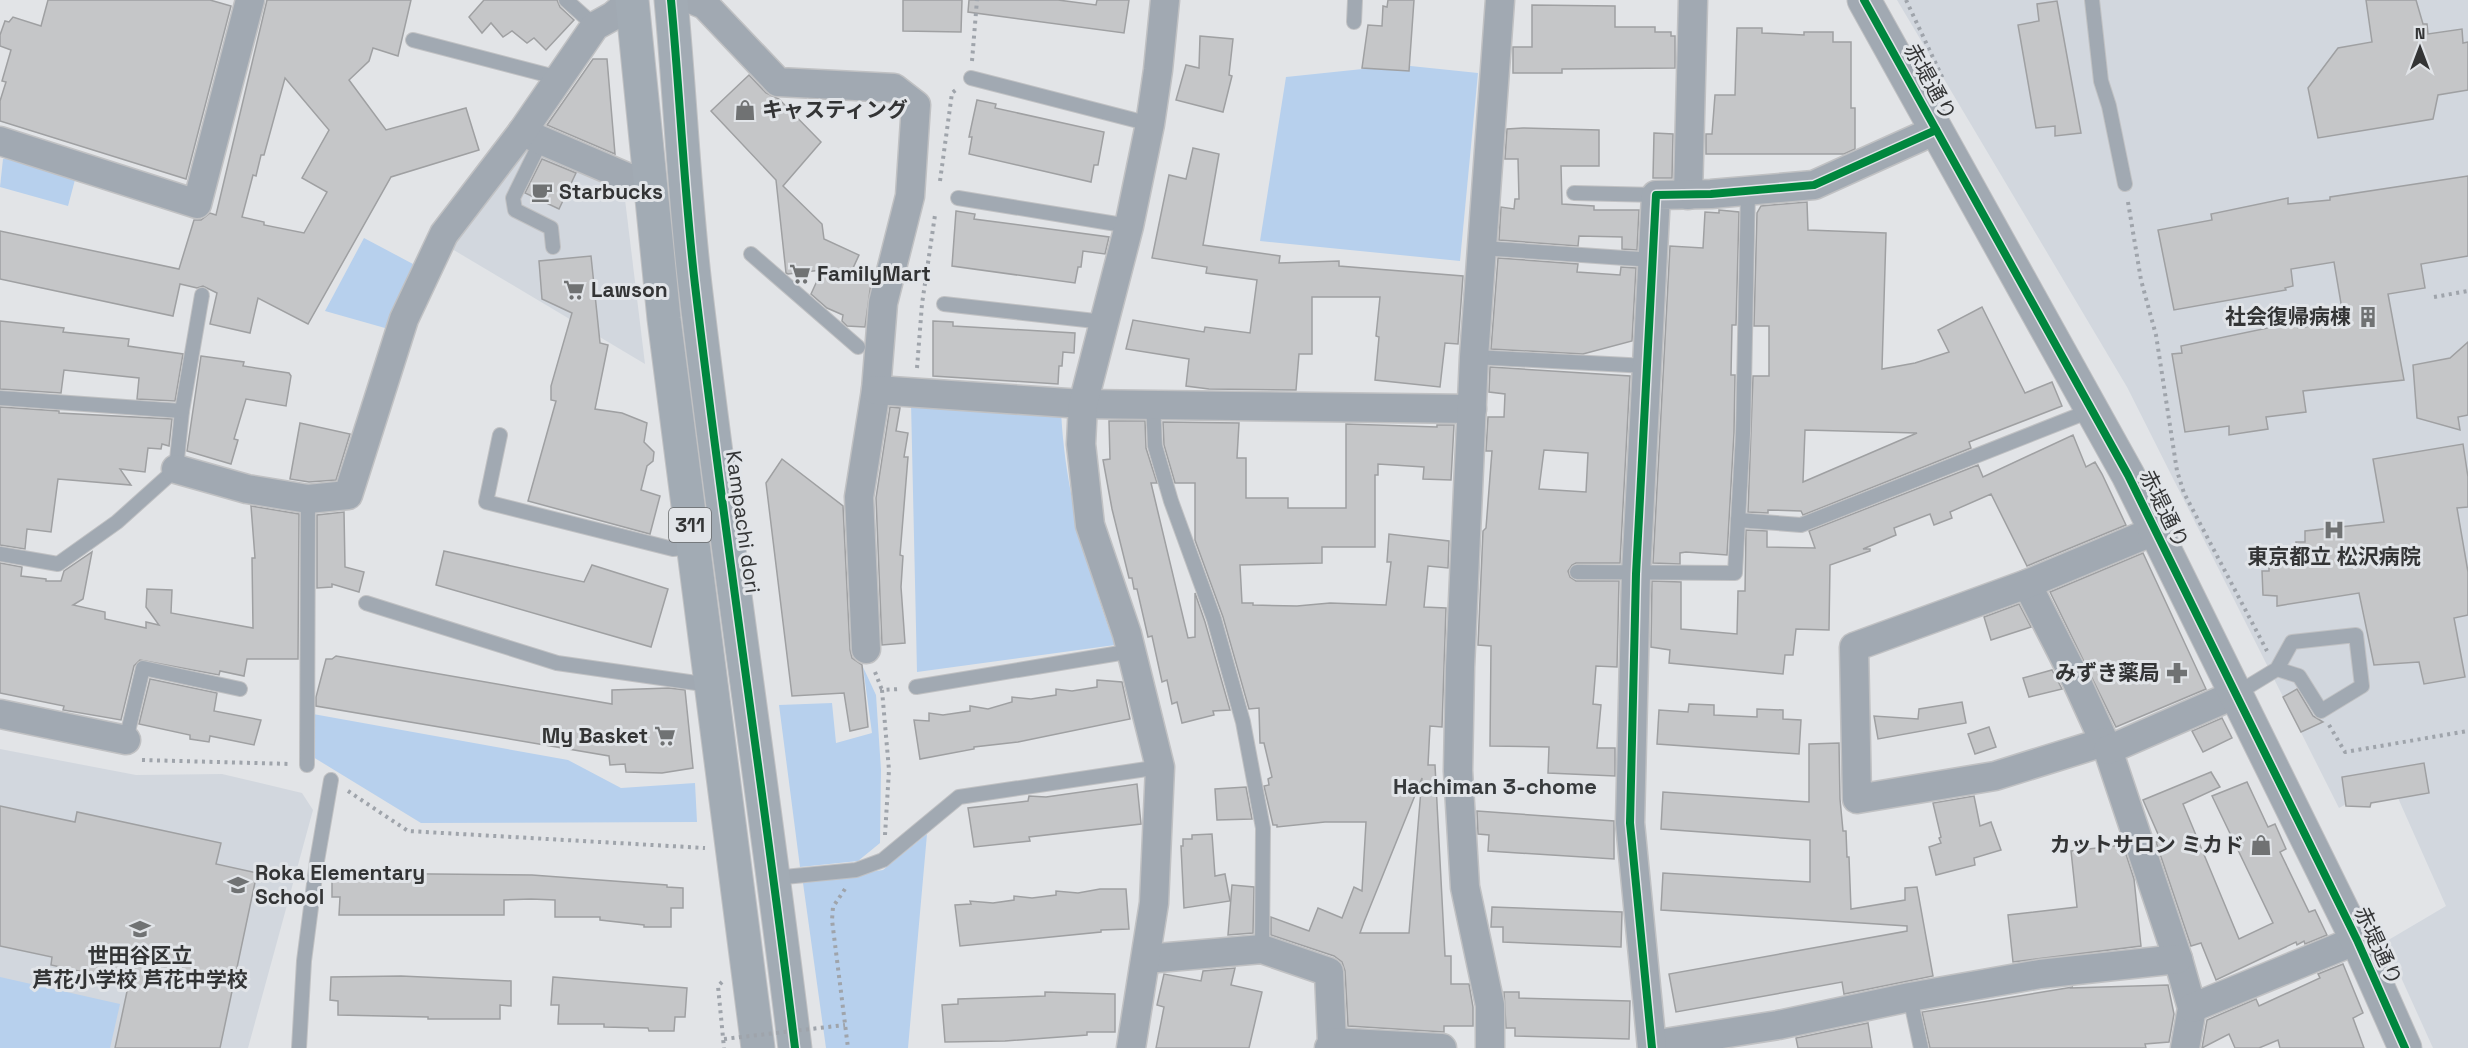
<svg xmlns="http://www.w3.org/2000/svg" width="2468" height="1048" viewBox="0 0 2468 1048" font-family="'Space Grotesk','Noto Sans JP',sans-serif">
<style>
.built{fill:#d2d7de}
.green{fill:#b7d0ed}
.building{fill:#c5c6c8;stroke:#9fa0a2;stroke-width:1.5;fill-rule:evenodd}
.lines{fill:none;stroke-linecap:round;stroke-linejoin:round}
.service-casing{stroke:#c0c1c3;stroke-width:16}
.minor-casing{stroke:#c0c1c3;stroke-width:31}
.tertiary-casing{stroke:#c0c1c3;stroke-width:35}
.primary-casing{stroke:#c0c1c3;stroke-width:35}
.path{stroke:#9fa4ab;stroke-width:4;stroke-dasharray:3 4.5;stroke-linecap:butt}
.service{stroke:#a1a9b2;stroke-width:14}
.minor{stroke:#a1a9b2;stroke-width:28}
.tertiary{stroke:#a1a9b2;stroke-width:33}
.primary{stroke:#a2abb4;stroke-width:33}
.path-bridge{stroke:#9fa4ab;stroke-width:4;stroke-dasharray:3 4.5;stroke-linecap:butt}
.cycleway-casing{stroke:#e1e4e8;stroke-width:11}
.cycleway{stroke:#00873e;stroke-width:8}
.labels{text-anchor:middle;stroke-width:6;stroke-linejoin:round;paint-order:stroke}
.shield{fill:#e1e4e8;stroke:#67696b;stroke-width:1.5}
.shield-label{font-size:20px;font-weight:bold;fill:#333435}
.street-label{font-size:21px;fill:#333435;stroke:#e1e4e8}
.poi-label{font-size:21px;font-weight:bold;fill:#333435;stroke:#e1e4e8;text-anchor:start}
.neighbourhood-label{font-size:22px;font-weight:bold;fill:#373a3c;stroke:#e1e4e8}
</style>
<rect width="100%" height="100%" fill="#e2e4e7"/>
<g class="built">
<path d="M1897,0H2468V1048H2433L2385,942L2446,906L2390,780L2339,808L2127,387Z"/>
<path d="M520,147L623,183L645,364L447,246Z"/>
<path d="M0,749L136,775L222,774L302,793L313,810L248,1048H0Z"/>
</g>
<g class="green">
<path d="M1401,65L1478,73L1460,261L1260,241L1286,77Z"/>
<path d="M11,158L76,176L68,206L0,187L3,159Z"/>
<path d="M364,238L413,264L385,328L325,311Z"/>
<path d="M911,402L1061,411C1065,492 1087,569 1115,645L917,672Z"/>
<path d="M863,667L876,695L881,770L880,843L858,861L800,867L779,705L832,703L836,743L872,733Z"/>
<path d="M313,714L568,760L621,788L695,783L697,822L421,823L313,757Z"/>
<path d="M927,834L908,1048H826L803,883L883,870Z"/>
<path d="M0,977L120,1004L110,1048H0Z"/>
</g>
<g class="building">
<path d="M48,0H210L231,6L186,179L0,121V101L6,82L2,81L11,50L0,46V35L5,21L9,22L13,17L41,26Z"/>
<path d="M267,0H411L398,56L373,48L369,61L349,80L386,130L466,108L479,150L391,177L308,324L258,298L250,333L210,324L217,293L203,286L197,288L180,284L173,316L0,279V231L179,269L194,220H201L210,213L216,215ZM285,78L329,130L302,178L327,192L304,233L264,225V222L242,217L253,175L256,176L261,155H264Z"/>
<path d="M484,0H557L560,7L574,20L546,50L534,38L527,43L512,31L503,37L491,23L482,33L469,17Z"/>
<path d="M903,0H962L961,32L903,31Z"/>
<path d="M969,0H1058L1096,5L1097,0H1129L1124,33L968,12Z"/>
<path d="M1388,0H1414L1409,71L1362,68L1368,25L1382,26L1383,6L1387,7Z"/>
<path d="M2366,0H2416L2423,24H2427L2428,34L2462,29L2463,43L2468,42V90L2438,95L2433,119L2318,138L2308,88L2338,48L2372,42Z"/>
<path d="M2057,1L2081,133L2055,136V126L2036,128L2018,25L2039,21L2037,4Z"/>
<path d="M1532,5L1615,6V27H1655V32H1671V36H1675V68L1562,69V73H1513V47H1532Z"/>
<path d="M1737,28H1762V33L1804,35V32H1833V42H1851V108H1855V149L1844,154H1706V134H1712L1715,95H1735Z"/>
<path d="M1200,36L1233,39L1229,75L1232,76L1223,112L1176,100L1186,65L1199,68Z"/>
<path d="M593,59H607L615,154L547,125Z"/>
<path d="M749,75L766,93L779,99L821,142L783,186L822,224L824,239L859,255L848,279L871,283L865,327L847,326L842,321L843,315L827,308L811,294L822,270L788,274L786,273L776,180L711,111Z"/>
<path d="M977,100L996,104L995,108L1104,132L1098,165H1094L1091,182L969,154L972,137H969Z"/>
<path d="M1523,128L1599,130V166H1561L1562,204L1594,206V210H1639L1637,250L1622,249V237L1579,236L1578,246L1499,240L1501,207L1514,209L1515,199H1519L1518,159H1505L1507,129Z"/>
<path d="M1654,133L1673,134L1672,178H1653Z"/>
<path d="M1193,148L1219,154L1203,245L1280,256L1279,263L1339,261V266L1463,276L1458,344L1445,343L1440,387L1375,380L1379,337L1376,336L1380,297H1312V354H1299L1296,390L1209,389L1186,386L1189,359L1126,349L1133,320L1204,332L1205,327L1250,333L1257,280L1206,273L1207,267L1152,258L1169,175L1186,179Z"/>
<path d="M542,159L576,173L559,209L525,193Z"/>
<path d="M2468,176V256L2421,264L2425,288L2388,294L2404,380L2303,391L2306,412L2266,417L2268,429L2229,435V426L2185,432L2172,354L2182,353L2181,346L2296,322L2298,328L2344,321L2334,262L2291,269L2293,286L2285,288L2286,290L2174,310L2158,230L2212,220L2211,214L2288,198V204L2330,200V197Z"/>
<path d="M1807,202L1808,230L1886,233L1882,369L1915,363L1949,352L1938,330L1982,307L2025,393L2052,382L2062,406L1969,442L1971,448L1803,515L1801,511L1768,510V513L1748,512L1753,376H1769V326H1754L1757,213L1761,206ZM1805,430L1917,433L1803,482Z"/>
<path d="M1719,210L1739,212L1736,325H1732L1731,375H1735L1734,433L1727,555L1686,552L1680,553V564L1653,563L1670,246L1703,248L1705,212L1719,213Z"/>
<path d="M956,211L975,214L974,219L1109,237L1105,254L1083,251L1081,267H1078L1075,283L952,266Z"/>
<path d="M591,256L600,343L608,345L595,409L622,413L647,423L644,442L654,452L653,461L647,466L641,490L660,496L650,534L528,501L556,401L551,400V386L572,313L542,299L539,261Z"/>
<path d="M1498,258L1578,264L1577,272L1620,275L1621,267L1636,268L1632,341L1583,354L1491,349Z"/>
<path d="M0,321L64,328L63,332L129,339L128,346L183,354L175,401L137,399L139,378L64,370L61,393L0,389Z"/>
<path d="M933,321L953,322V326L1075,333L1074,353L1063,352L1062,366H1059L1058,384L933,376Z"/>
<path d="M2468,342V415L2458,417L2460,430L2417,418L2413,365L2450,358Z"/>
<path d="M201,356L244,362L243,366L289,373L291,376L286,406L246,399L234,439L238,440L231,464L187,451Z"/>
<path d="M1490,367L1630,376L1620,563H1576L1572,565L1568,571L1570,577L1576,581H1619L1617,667L1596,666L1593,704L1601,705L1597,748H1615V776L1548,773L1549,747L1490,746L1491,646L1478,645L1483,531L1486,528L1492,451H1486L1488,417H1504L1505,394L1489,392ZM1544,450L1588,453L1586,492L1539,489Z"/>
<path d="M0,407L59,411V413L172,419L169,446L162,444L161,449L148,448L145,472L120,469L131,485L58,479L51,532L27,529L25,549L0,545Z"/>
<path d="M890,407L900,408L896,431L908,433L904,457H908L900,555L903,556L901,587L905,643L882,645L876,498Z"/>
<path d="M1109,421H1145L1146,448L1157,483H1151L1188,638L1195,637V593L1205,622L1230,710L1213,711L1214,715L1182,723L1177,702L1172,704L1167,680L1162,682L1152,636L1148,637L1137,589H1134L1132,578H1129L1112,509L1103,460L1110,459Z"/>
<path d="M1163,422L1239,423L1237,458H1246V498H1288V508H1346V424L1437,427V425H1454L1451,480L1423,479L1424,467L1378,464V475H1375V547H1322V563L1240,565L1242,603H1253V605L1297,606L1330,603L1386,605L1391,562H1387L1389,534L1449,541L1448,568L1428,566L1424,607L1446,608L1442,727L1430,726L1428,765H1435L1445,956H1451V984H1469L1473,1007V1026H1444V1032L1348,1026L1345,971L1342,962L1334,956L1271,935V917L1309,931L1318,908L1342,918L1354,887L1362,891L1366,822H1325L1277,827V825H1273L1264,786L1269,785L1268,779L1272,777L1264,743H1260L1259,708L1249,709L1223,617L1195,540V483H1175L1164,445ZM1422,778L1409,933H1360L1364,922Z"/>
<path d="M300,423L350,434L336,480L309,482L290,479Z"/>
<path d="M2073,435L2086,467L2095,462L2102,474L2126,525L2027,566L1991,494L1950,512L1952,518L1934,525L1930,514L1894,528L1896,535L1863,549H1870V551L1830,565L1829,630L1796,629L1793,655H1785L1783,674L1669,663L1670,650L1651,647L1652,581L1681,582V629L1737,634L1738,591H1745L1746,530L1767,531V547L1815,548L1809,531L1978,465L1983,477Z"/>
<path d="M2463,444L2468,477V507L2457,508L2468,572V615L2454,618L2465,677L2424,684L2419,662L2374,665L2359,593L2277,606V596L2263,595L2262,571H2269V564L2298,562L2296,542H2305V531L2384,522L2373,459Z"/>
<path d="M782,459L843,506L850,650L852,658L862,665L868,727L850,731L844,693L792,696L766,483Z"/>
<path d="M251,506L299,514L298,659H247L244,676L220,671L219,675L140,660L134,666L121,720L63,710L64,706L0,693V563L22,567L21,576L46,579V581H61L64,571L92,552L83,599L73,605L105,612V619L146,628V622L159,625L146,607L147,589L172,590L171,613L253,628L252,558H255Z"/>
<path d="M344,512L345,567L364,572L359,592L332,584V587L317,588V515Z"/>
<path d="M444,551L584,582L592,565L668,589L651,647L436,585Z"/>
<path d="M2143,553L2206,689L2116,727L2050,592Z"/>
<path d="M2019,604L2031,627L1991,640L1984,617Z"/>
<path d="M336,656L612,704V690L669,688L685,690L693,768L662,773L626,772L625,764L610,765L609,756L316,706V697L326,659H332Z"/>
<path d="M2052,670L2062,689L2029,697L2023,678Z"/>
<path d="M150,679L217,693L214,711L261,720L254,745L210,736L209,742L190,739V735L139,724Z"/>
<path d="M1097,680L1122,682L1130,719L1018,742L974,747V749L920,759L914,720L929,721V713L943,715L970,711V706L988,709L1012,702V697L1031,699L1056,695V689L1072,691L1097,687Z"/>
<path d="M2297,689L2313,716L2323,722L2301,732L2283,697Z"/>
<path d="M1962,702L1966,723L1878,739L1874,716L1918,719L1919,709Z"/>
<path d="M1689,704L1714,705V715L1757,717V709L1783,710V719L1801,720L1799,754L1657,744L1659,710L1688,712Z"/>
<path d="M2222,718L2232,738L2203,752L2192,731Z"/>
<path d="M1989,727L1996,747L1975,754L1968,734Z"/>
<path d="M1839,743L1840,799L1843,831H1846L1847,857H1849L1851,909L1905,900V888L1917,887L1933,976L1844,994L1842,982L1676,1012L1669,974L1907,931V926L1661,910L1663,873L1810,882V840L1661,829L1663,792L1809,802V744Z"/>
<path d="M2424,763L2429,793L2371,803L2370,807L2346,806L2342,777Z"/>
<path d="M2211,772L2220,787L2183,804L2239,939L2273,923L2212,796L2247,782L2268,827L2275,824L2286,849L2280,852L2309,912L2315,910L2327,935L2305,944L2304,941L2297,945L2296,942L2216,980L2201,943L2191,946L2156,842L2161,841L2143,800Z"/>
<path d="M1137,784L1141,824L1029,837L1030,841L974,847L968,808L1028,801L1029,796L1046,797Z"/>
<path d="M1246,787L1252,819L1217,820L1215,789Z"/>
<path d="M1974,796L1980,826L1991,822L2001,850L1974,858L1975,865L1936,875L1929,847L1941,843L1939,838L1941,837L1933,803Z"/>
<path d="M0,806L75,822L77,812L221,843L216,864L257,873L220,1048H115L129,982L51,965L52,957L0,946Z"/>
<path d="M1477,811L1614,821V859L1488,851L1489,835L1478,834Z"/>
<path d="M1212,834L1215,876L1225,874L1230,901L1184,908L1181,846H1183V839H1192V835Z"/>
<path d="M2123,845L2134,879L2141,946L2013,962L2008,915L2077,907L2071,851Z"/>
<path d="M332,873L532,875L667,885V887L683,888V908H671V927H644V925L600,920V917H555V900L531,899L504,900V915H339L340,897H332Z"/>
<path d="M1232,885L1254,887L1253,933L1228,935Z"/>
<path d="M1100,889H1126L1129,929L1101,930V932L960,946L955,905L971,904L970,901L993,903L1014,900V896L1032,898L1056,895V891L1078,893Z"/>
<path d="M1492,907L1622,912L1621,947L1503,942V927H1491Z"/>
<path d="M2343,964L2363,1013L2353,1018L2364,1048H2280L2278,1040L2259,1048H2235L2229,1034L2202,1048L2207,1020L2256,999L2259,1006L2320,978L2318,974Z"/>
<path d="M1235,968L1231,985L1262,992L1249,1048H1156L1164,1007L1157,1005L1164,974L1201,981L1203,971Z"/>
<path d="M401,976L511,981V1006L500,1005V1019H428V1017L338,1015V1001L330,1000L331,977Z"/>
<path d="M553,977L687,988L685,1017H675L674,1031H649L648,1028L604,1027V1024H558L559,1005H551Z"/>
<path d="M2168,985L2174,1014L2169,1042L2145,1044L2146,1048H1930L1922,1012L2073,987L2070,988Z"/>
<path d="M1045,992L1115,994V1032H1087V1035L1005,1041L945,1042L942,1005L958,1004V999L1045,996Z"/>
<path d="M1504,992H1519V998L1630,1001L1629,1039L1515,1036V1028H1506Z"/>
<path d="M1868,1023L1872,1048H1798L1796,1038Z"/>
</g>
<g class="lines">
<defs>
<g id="service">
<path d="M566,0L595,26"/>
<path d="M2092,0L2101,81L2109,106L2125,184"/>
<path d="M1354,22L1355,0"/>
<path d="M413,40L559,78"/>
<path d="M971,78L1150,124"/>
<path d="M541,141L513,198L515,210L551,228L553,247"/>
<path d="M1574,193L1656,195"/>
<path d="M958,198L1129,226"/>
<path d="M1482,248L1653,260"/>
<path d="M751,254L858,347"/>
<path d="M944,304L1104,322"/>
<path d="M1474,357L1647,366"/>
<path d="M0,398L182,411L176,469L117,522L58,564L0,554"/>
<path d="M1153,404L1155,446L1171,501L1214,619L1243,722L1263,828L1262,949"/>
<path d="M182,411L202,295"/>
<path d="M500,435L486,502L673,549L693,547"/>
<path d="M1738,520L1801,525L2092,410"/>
<path d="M1577,572L1735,573L1743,433L1748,191"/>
<path d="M366,603L557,663L710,685"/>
<path d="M916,687L1132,651"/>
<path d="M2236,694L2277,669L2292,642L2356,635L2362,686L2321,711L2299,676L2277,669"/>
<path d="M126,740L143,668L240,689"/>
<path d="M307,765L308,499"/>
<path d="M774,878L856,870L883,860L959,797L1160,767"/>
<path d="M1910,997L1921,1048"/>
<path d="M299,1048L304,961L317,861L331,780"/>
</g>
<g id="minor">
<path d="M693,0L705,5L778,82L894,88L916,105L910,196L883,303L876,390L859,497L866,649"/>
<path d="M522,132L650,187"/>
<path d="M0,141L197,204L250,0"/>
<path d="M1688,195L1693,0"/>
<path d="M876,390L1083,404L1472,409"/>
<path d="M176,469L247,489L308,499L348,495L404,319L444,234L522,132L595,26L613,16L632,0"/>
<path d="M2027,584L2076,680L2108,750L2178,959L2192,1008L2185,1048"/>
<path d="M0,714L126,740"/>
<path d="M2104,742L1995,776L1857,799L1854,647L2027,584L2154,531"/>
<path d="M2108,750L2236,694"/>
<path d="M1146,959L1262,949L1329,972L1332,1042L1329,1048"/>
<path d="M2192,1008L2357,940"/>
<path d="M1332,1042L1442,1048"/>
<path d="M1652,1045L1778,1025L1910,997L2040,974L2178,959"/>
<path d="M1131,1048L1154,903L1160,767L1127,634L1090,525L1081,444L1083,404L1129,226L1150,124L1158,70L1165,0"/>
<path d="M1490,1048V1005L1465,887L1458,771L1460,667L1474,357L1500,0"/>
<path d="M1652,1048L1630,823L1636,574L1656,195L1711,194L1814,185L1936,130"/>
</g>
<path id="tertiary" d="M1864,0L2128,475L2357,940L2405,1048"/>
<g id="primary">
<path d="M632,0L664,319L758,1048"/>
<path d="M671,0C680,95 684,191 695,285C725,540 764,793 795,1048"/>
</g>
</defs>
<use href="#service" class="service-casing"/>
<use href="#minor" class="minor-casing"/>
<use href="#tertiary" class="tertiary-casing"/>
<use href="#primary" class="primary-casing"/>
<g class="path">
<path d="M1906,0L1944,81"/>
<path d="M972,61L977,0"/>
<path d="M940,181L952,93L957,89"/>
<path d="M2128,202L2141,280L2156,335L2177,471L2184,493L2267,651"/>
<path d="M2434,297L2468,291"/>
<path d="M917,368L922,304L935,215"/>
<path d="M875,672L882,690"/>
<path d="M2329,725L2345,752L2468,731"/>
<path d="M142,760L291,764"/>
<path d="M348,791L408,831L705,848"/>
<path d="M885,835L889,770L882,690L900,689"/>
<path d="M845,889L833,907L832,920L848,1048"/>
<path d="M722,982L718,986L724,1048"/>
</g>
<use href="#service" class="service"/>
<use href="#minor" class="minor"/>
<use href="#tertiary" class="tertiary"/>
<use href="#primary" class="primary"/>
<path class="path-bridge" d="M724,1039L845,1025"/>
<defs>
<g id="cycleway">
<path d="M671,0C680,95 684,191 695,285C725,540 764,793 795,1048"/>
<path d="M1864,0L2128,475L2357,940L2405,1048"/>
<path d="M1652,1048L1630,823L1636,574L1656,195L1711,194L1814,185L1936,130"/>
</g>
</defs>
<use href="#cycleway" class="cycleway-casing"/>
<use href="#cycleway" class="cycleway"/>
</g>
<defs>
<symbol id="shop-bare" viewBox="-9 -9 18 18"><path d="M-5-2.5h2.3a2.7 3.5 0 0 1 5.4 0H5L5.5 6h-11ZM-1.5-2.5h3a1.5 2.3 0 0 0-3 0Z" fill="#707273" stroke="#e1e4e8" stroke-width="2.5" paint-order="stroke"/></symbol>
<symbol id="cafe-bare" viewBox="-9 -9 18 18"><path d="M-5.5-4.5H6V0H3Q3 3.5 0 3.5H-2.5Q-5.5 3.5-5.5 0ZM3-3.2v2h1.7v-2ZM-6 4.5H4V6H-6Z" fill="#707273" stroke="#e1e4e8" stroke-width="2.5" paint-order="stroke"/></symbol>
<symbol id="supermarket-bare" viewBox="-9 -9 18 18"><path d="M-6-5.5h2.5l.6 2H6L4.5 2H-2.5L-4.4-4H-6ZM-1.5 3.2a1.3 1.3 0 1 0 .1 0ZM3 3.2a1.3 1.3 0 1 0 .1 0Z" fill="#707273" stroke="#e1e4e8" stroke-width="2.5" paint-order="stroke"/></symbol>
<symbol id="building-bare" viewBox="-9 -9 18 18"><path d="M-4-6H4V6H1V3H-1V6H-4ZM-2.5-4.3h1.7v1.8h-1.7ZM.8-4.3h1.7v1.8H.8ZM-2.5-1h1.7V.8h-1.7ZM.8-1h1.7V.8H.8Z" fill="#707273" stroke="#e1e4e8" stroke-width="2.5" paint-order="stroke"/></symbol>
<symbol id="hospital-bare" viewBox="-9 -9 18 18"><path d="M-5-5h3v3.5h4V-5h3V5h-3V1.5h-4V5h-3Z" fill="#707273" stroke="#e1e4e8" stroke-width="2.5" paint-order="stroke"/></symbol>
<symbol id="pharmacy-bare" viewBox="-9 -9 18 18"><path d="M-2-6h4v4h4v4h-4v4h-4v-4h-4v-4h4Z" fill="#707273" stroke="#e1e4e8" stroke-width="2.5" paint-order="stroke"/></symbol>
<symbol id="school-bare" viewBox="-9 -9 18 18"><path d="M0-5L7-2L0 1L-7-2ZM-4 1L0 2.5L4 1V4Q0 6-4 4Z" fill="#707273" stroke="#e1e4e8" stroke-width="2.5" paint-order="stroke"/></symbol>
</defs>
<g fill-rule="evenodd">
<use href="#shop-bare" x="730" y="95" width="30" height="30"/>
<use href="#cafe-bare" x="527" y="177" width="30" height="30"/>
<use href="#supermarket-bare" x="785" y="259" width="30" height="30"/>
<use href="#supermarket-bare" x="559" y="275" width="30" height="30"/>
<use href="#building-bare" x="2353" y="302" width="30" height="30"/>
<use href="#hospital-bare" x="2319" y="515" width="30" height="30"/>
<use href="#pharmacy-bare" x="2162" y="658" width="30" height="30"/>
<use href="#supermarket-bare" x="650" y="721" width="30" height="30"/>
<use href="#shop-bare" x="2246" y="830" width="30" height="30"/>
<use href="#school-bare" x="223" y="870" width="30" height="30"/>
<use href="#school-bare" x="125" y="914" width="30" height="30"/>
</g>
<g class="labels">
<rect class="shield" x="669" y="508" width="42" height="34" rx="4.5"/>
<g class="shield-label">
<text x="690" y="532">311</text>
</g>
<g class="street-label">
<text transform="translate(1930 82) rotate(61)" y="7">赤堤通り</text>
<text transform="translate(2164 509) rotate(64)" y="7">赤堤通り</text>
<text transform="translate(743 522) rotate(82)" y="7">Kampachi dori</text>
<text transform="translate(2378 946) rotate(65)" y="7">赤堤通り</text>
</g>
<g class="poi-label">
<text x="762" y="117">キャスティング</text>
<text x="559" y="199">Starbucks</text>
<text x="817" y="281">FamilyMart</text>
<text x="591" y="297">Lawson</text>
<text x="2351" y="324" text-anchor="end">社会復帰病棟</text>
<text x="2334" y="564" text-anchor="middle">東京都立 松沢病院</text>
<text x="2160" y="680" text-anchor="end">みずき薬局</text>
<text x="648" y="743" text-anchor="end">My Basket</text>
<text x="2244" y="852" text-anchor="end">カットサロン ミカド</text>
<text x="255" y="880">Roka Elementary<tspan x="255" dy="24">School</tspan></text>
<text x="140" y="963" text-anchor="middle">世田谷区立<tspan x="140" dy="24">芦花小学校 芦花中学校</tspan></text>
</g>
<g class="neighbourhood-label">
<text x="1495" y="794">Hachiman 3-chome</text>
</g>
</g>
<g transform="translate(2420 48)" stroke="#e1e4e8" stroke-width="4.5" paint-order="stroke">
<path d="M0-4.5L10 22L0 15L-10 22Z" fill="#333435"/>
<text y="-9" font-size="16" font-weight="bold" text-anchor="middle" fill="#333435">N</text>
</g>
</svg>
